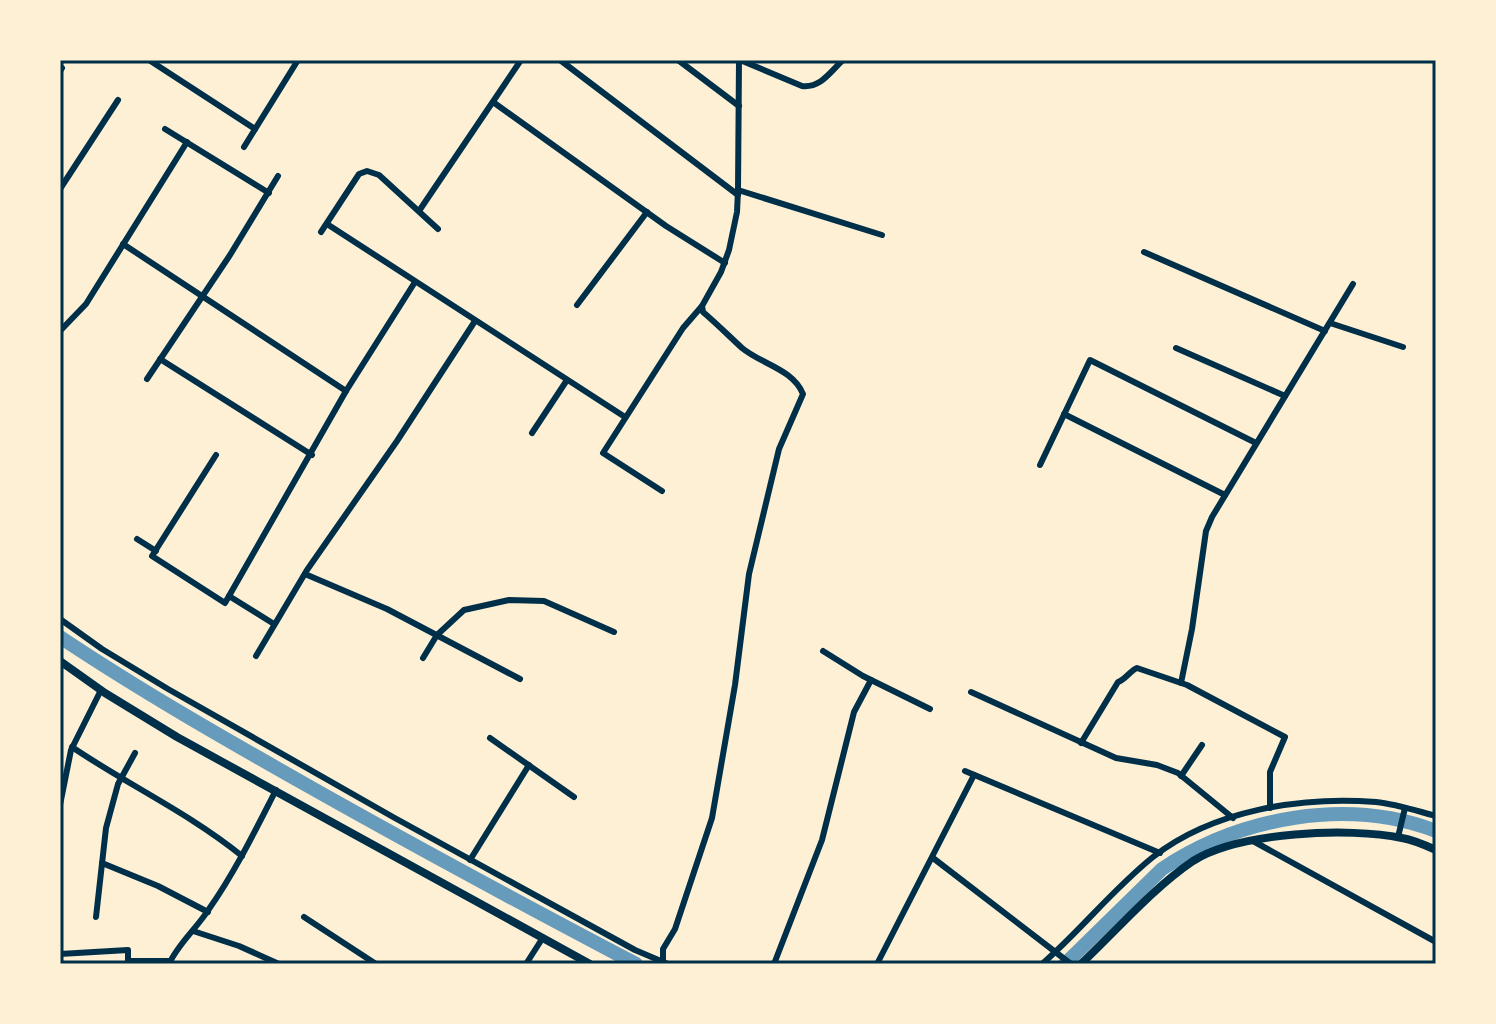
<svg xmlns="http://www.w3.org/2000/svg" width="1496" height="1024" viewBox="0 0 1496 1024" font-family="Barlow,sans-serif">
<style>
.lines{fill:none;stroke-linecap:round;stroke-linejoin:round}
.canal{stroke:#669bbc;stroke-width:14}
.minor{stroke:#003049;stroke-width:6}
.tertiary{stroke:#003049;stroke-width:8}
.neatline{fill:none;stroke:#003049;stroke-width:3}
</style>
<rect width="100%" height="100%" fill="#fdf0d5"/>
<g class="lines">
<g class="canal">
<path d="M60,637C141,691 225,739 310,787C418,848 526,906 636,964"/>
<path d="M1065,964L1162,869C1240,817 1347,797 1436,831"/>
</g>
<g class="minor">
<path d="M149,60L255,129"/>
<path d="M560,60L738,195"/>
<path d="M678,60L739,106"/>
<path d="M740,60L802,86C821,88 830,72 843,60"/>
<path d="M60,71L62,68"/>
<path d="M493,102L666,226L725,263"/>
<path d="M165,129L269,193"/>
<path d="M244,147L298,60"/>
<path d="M60,189L118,100"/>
<path d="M738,190L882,235"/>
<path d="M419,211L521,60"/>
<path d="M327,224L625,417"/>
<path d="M321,232L359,174L367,171L379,175L438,229"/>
<path d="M123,244L346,391"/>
<path d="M1144,252L1325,331"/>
<path d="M577,305L647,212"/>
<path d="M1330,323L1403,347"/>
<path d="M60,331L86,304L187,142"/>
<path d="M1176,348L1285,396"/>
<path d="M160,359L312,455"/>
<path d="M147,379L230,255L278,176"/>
<path d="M1064,414L1225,495"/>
<path d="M532,433L567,380"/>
<path d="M216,455L152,556L225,603L346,391L415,282"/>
<path d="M1040,465L1090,360L1256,443"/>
<path d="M662,491L603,453L683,328L702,306L721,272L729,250L737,212L738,190L739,60"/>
<path d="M137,539L156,551"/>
<path d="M305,574L387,609L520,679"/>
<path d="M229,596L274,624"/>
<path d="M60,619L102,649L168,689L393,817L635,950L668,964"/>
<path d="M823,651L863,676L930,709"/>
<path d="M256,656L307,570L397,441L475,321"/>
<path d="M423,658L437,635L464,610L509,600L544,601L614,632"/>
<path d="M1181,683L1192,629L1206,531L1212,517L1353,284"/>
<path d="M971,692L1116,758L1157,765L1178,773L1233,818"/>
<path d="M490,738L574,797"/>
<path d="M1081,743L1118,682C1126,679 1130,671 1137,668L1187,685L1285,737L1270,772V808"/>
<path d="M72,747C128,785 189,813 242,856"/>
<path d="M965,771L1160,853"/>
<path d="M1181,776L1202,745"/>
<path d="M60,805L71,750L101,690"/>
<path d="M1398,837L1405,808"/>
<path d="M1253,841L1436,942"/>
<path d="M933,858L1071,964"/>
<path d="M470,860L529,765"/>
<path d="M102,863L158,886L208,912"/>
<path d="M96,917L106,828L118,784L135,753"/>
<path d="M304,917L376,964"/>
<path d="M193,931L239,946L279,964"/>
<path d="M60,954L128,950V961H170"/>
<path d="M663,961V949L675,929L712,818L735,685L749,574L779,449L803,394C793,369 761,364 742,348C729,336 717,324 703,312L702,306"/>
<path d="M169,964C178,944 197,928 209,909C235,872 255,831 276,790"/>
<path d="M526,964L542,939"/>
<path d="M774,964L822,840L854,712L871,680"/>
<path d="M877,964L974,775"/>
<path d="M1042,964C1081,930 1113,889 1153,857C1213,810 1302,796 1376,802C1396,804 1417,811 1436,816"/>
</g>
<g class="tertiary">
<path d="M60,661L105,693L177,737L590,964"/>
<path d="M1081,964C1116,931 1153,888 1193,861C1239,832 1349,827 1402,838C1414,840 1425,845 1436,850"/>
</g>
</g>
<rect width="1496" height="1024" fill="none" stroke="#fdf0d5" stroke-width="124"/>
<rect x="62" y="62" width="1372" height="900" class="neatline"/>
</svg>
